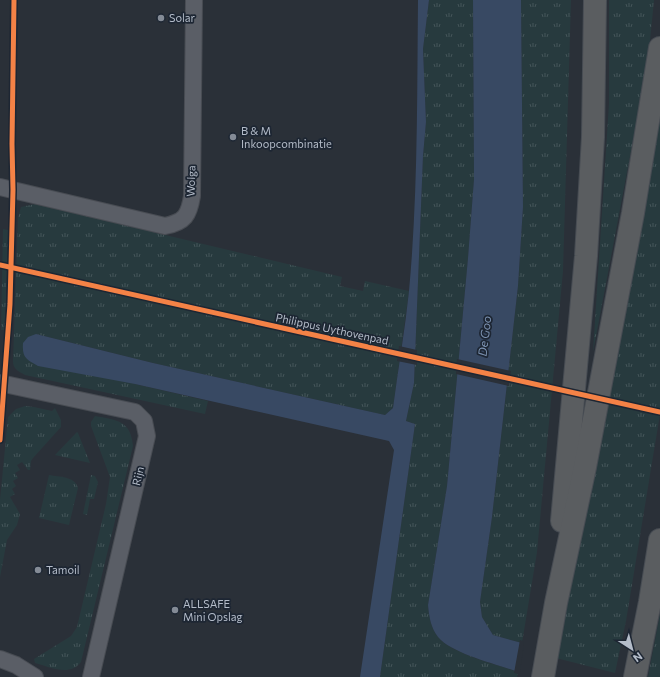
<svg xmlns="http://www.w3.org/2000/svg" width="660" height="677" viewBox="0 0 660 677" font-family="Commissioner,sans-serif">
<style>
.grass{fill:url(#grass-tufts)}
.water{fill:#384963}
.pier{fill:#2a3038}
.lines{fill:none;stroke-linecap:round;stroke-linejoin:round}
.street-casing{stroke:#484c53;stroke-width:18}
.highway-casing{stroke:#474c53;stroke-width:24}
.street{stroke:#5a5e66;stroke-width:16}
.highway{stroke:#5a5d60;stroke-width:22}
.cycleway-casing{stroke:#1d2633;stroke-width:8}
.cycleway{stroke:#f48246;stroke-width:5}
.poi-dot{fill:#848b96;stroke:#1d2633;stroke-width:1.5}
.labels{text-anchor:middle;stroke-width:3.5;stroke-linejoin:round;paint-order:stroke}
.poi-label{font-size:11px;fill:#b4bcc9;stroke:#1d2633;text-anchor:start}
.street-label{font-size:11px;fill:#b4bcc9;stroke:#1d2633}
.water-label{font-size:12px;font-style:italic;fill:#7c92b1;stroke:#1d2633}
</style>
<defs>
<pattern id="grass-tufts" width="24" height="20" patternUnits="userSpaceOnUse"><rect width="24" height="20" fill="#273a3e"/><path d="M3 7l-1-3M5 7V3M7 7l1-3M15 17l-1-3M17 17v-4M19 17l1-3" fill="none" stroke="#445559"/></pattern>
</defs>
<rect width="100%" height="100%" fill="#2a3038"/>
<g class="grass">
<path d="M429,0H473L474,179L468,258L447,486L428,605C429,617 431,628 438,637C452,654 496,664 518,672L517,677H380L415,424L406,421L414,383L423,156L426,122L423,49Z"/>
<path d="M521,0H571L563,271L537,552L522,643L493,635L482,617L480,602L492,517L518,286L523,207Z"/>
<path d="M609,0H654L648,61L593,352L609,104Z"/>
<path d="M660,84V414L626,621L615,673L556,658Z"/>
<path d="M35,204L342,277L340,286L363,291L365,281L409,291L393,408L385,415L153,363L36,334L135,384L208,401L205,414L25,375C18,371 13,369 13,361L18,218L21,207Z"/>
<path d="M3,229L8,230L5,330H1Z"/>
<path d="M25,406L34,407L52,411L55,408L61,420V427L33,458L31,461L30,470H28L22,462L17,465L20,470L15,473L18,478L13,481L16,486L12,489L15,494L10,497L20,514L17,525L7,540L0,577V500L8,417L16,409Z"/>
<path d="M95,416C116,420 131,420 133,446L81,662C70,677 50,667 35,663L34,659L71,636L77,627L106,504L110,477L91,426V422Z"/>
<path d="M77,432L78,433L90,463L55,455Z"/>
<path d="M49,475C59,477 75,476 78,488L69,525L39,518Z"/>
<path d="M91,475L95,476L98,482L94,499H90L87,515L83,514Z"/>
<path d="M660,614V677H648Z"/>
</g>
<g class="water">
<path d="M418,0H429L423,49L426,122L423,156L414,383L406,421L415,424L380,677H360L394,450L389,441L135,384L38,366C26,359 22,358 23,343L28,337L36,334L153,363L385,415L393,408C398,369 405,330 409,291C418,194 417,97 418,0Z"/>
<path d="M473,0H521L523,207L518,286L492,517L480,602L482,617L493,635L522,643L518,672C497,664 452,654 438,637C431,628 429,617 428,605L447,486L468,258L474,179Z"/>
</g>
<g class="pier">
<path d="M399,346L417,350V365L397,361Z"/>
<path d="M457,359L511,371L509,386L456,374Z"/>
<path d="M520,640L523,641L524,643L520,672L518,674L514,673Z"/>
</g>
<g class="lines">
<defs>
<g id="street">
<path d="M0,187L165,226C185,222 189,215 192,196L194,0"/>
<path d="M0,383L135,412L144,421L147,436L91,677"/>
<path d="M0,659L16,665L35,677"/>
</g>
<g id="highway">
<path d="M562,521L586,256L593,137L595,0"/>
<path d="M543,677L556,603L585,467L633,213L660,48"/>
<path d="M635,677L650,602L660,540"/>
</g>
</defs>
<use href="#street" class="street-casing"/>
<use href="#highway" class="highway-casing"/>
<use href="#street" class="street"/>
<use href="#highway" class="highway"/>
<defs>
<g id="cycleway">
<path d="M0,265L660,412"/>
<path d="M0,440L10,304L13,190L12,144L14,0"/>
</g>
</defs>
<use href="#cycleway" class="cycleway-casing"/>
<use href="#cycleway" class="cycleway"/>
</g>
<g class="poi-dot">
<circle cx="161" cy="18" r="4"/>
<circle cx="233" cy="137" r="4"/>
<circle cx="38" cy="570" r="4"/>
<circle cx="175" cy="610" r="4"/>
</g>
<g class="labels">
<g class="poi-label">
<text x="169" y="22">Solar</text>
<text x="241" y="135">B &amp; M<tspan x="241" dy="13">Inkoopcombinatie</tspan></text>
<text x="46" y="574">Tamoil</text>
<text x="183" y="608">ALLSAFE<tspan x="183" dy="13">Mini Opslag</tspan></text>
</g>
<g class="street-label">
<text transform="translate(191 181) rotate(-88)" y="4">Wolga</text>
<text transform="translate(332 329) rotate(12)" y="4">Philippus Uythovenpad</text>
<text transform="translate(138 476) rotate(-77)" y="4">Rijn</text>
</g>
<g class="water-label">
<text transform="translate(485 336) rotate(-83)" y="4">De Goo</text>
</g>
</g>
<g transform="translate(632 649) rotate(144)" stroke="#1d2633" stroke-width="3" paint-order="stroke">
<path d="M0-3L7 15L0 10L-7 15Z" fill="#b4bcc9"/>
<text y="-6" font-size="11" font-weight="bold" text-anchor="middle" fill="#b4bcc9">N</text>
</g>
</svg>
